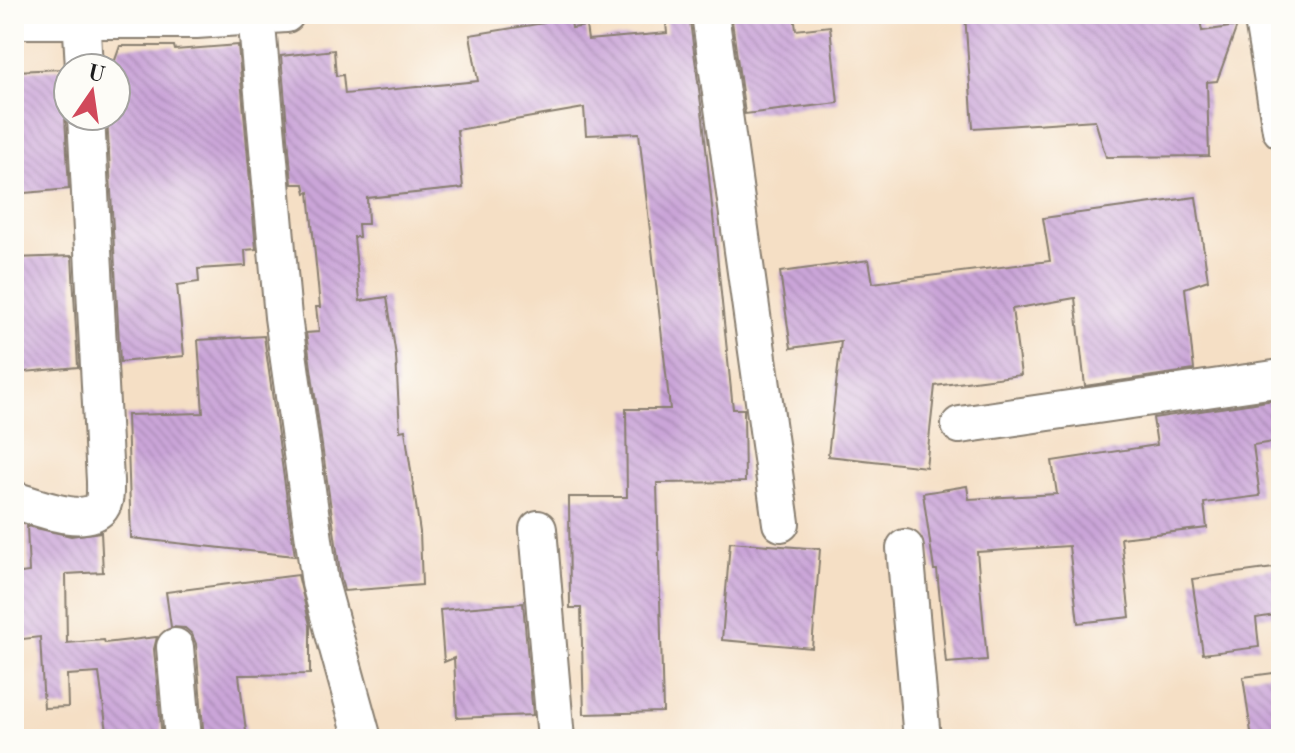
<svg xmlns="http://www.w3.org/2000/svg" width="1295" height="753" viewBox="0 0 1295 753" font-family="'Old Standard TT',serif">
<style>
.building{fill:url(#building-back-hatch)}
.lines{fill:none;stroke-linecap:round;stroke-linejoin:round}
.minor-casing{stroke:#887e70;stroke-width:40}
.minor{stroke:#fff;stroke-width:36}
</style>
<defs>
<pattern id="building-back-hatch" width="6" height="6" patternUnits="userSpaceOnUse" patternTransform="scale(2)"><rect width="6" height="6" fill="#caa5d8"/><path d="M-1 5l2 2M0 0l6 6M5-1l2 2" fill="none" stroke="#ad8db9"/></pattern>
</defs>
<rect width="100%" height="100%" fill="#fdfcf7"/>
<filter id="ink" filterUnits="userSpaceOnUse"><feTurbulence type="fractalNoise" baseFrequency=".0125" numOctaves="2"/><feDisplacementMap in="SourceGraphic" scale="16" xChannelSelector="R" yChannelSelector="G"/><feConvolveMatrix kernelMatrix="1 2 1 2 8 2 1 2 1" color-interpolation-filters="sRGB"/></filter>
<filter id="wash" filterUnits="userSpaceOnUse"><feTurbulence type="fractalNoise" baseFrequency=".006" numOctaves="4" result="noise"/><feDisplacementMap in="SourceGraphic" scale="32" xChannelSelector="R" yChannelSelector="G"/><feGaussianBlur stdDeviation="1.8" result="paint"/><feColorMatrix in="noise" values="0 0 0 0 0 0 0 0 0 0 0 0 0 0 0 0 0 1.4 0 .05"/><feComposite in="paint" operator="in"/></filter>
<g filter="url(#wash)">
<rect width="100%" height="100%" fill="#f5dfc5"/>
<g id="blocks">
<g class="building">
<path d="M543,14H570L572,28L586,26L588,40L667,33L665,14H689L703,119L733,409H744V413L745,482L657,483L663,712L584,714L581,608H570L569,497H627L626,409H670L639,133L586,135L584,108L457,130L463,188L367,198L368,224H358L359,237H354L360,301L387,297L396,356L400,431L405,430L420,532L422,585L344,591L341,579L306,333L319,332L316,307H320L309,192L306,193L304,184H292L281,56L334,50L336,76L343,75L345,94L478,81L470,35L544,23Z"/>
<path d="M731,14H794L796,30L830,26L838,103L745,114Z"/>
<path d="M965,14H1199L1202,31L1237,26L1217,81L1207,82L1209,156L1106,157L1095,120L973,128Z"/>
<path d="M238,45L256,249L245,250L246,266L198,269L199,282L177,285L184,356L120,362L107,116H116V68H105V61L115,60L120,46H174L175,50Z"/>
<path d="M63,69L68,81V106L65,117L69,189L14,194V71Z"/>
<path d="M1196,197L1208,280L1185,288L1194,370L1085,386L1075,298L1012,309L1021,375L935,386L926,467L828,456L841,341L791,348L780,272L869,260L873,283L1050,261L1043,218Z"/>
<path d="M72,256L78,367L14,373V258Z"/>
<path d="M264,336L295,556L131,538L127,415L203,413L198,340Z"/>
<path d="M1281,399V441L1253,445L1260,496L1204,503L1207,528L1121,538L1130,617L1078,623L1069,546L977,552L987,660L946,663L937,570H934L923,493L967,486L969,499L1057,494L1052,461L1157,445L1153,418Z"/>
<path d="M27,526L71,536L101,532L103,572L66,574L67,643L104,640L105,643L157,637L154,649L162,739H108L99,673L67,675L68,707L44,708L40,637L14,640V574L29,572Z"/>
<path d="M730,542L820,549L812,648L722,640Z"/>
<path d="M1281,567V614L1256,618L1259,647L1203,654L1192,579Z"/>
<path d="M298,575L310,625V674L239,675L247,739H204L196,644L192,634L185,628L171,627L166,592Z"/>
<path d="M523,603L533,715L457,718L454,658L444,662L440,610Z"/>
<path d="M1281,672V739H1252L1243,677Z"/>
</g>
</g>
</g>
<g filter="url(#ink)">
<use href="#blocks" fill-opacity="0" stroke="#887e70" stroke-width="2"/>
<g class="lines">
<defs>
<g id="minor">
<path d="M81,14L84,68"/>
<path d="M256,14L283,317L320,583L363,739"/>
<path d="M710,14L781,523"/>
<path d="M1262,14L1281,130"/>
<path d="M14,20H196L286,14"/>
<path d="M960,425L1281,378"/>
<path d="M14,500C35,506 84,527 101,507C106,500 105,489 105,481L86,116"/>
<path d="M538,529L556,739"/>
<path d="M905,548L922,739"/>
<path d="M175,647L183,739"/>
</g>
</defs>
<use href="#minor" class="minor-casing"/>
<use href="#minor" class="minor"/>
</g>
</g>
<rect width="1295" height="753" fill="none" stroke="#fdfcf7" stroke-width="48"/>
<g transform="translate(92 92) rotate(13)"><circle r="38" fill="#fdfcf7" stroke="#a3a29f" stroke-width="2"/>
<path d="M0-6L14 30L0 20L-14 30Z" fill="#d1495b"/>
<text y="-12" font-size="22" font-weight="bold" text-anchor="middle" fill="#1c1c1c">U</text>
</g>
</svg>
